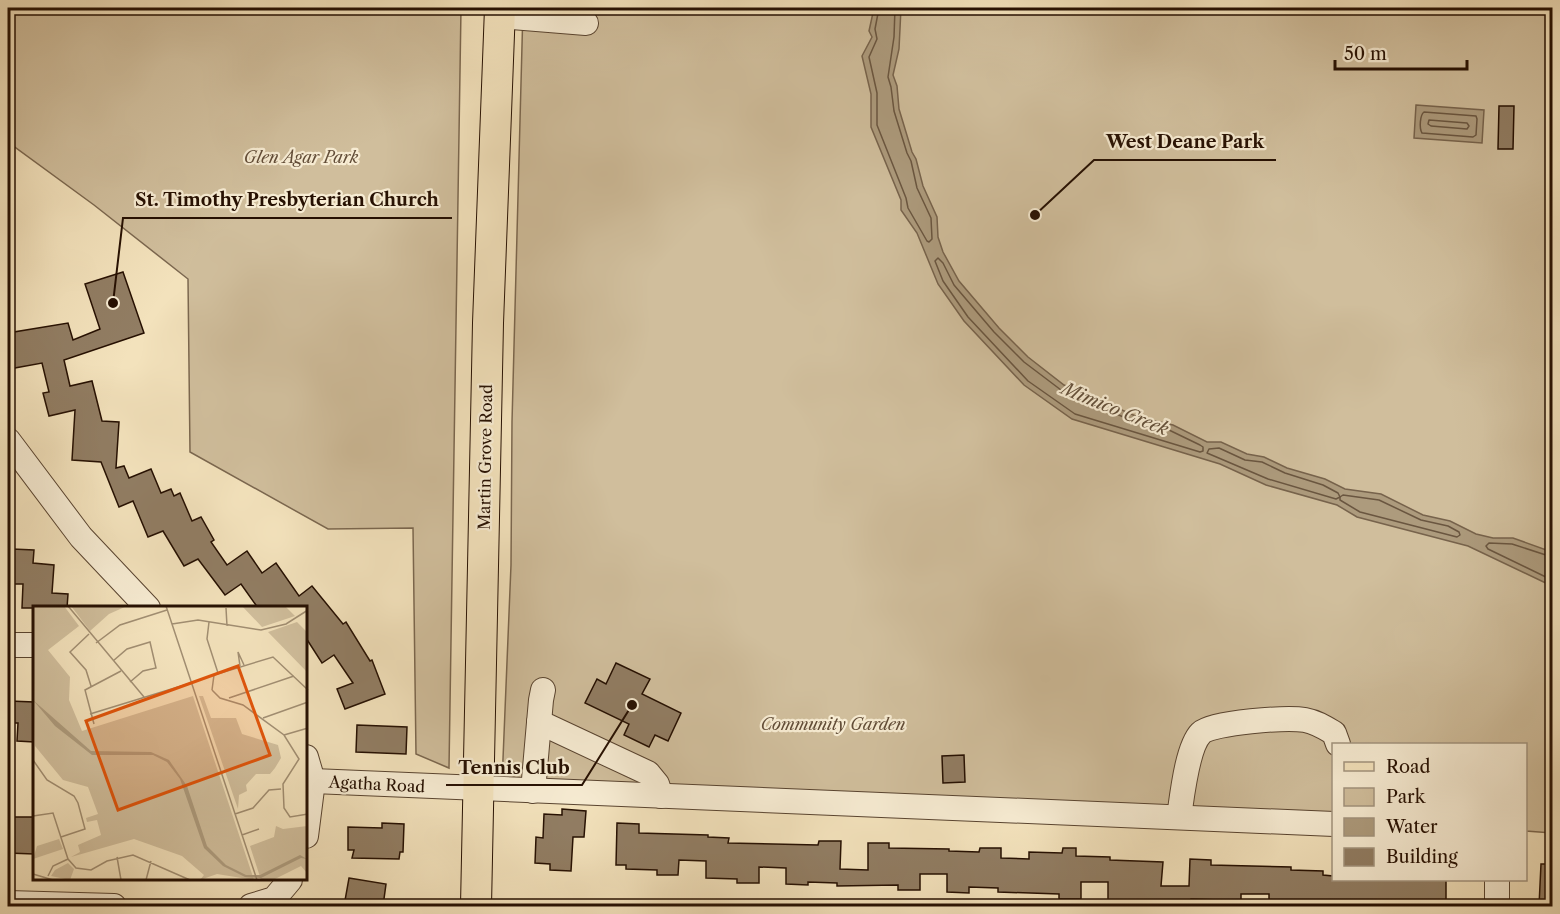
<svg xmlns="http://www.w3.org/2000/svg" width="1560" height="914" viewBox="0 0 1560 914" font-family="'Libre Caslon Text',serif">
<style>
.green{fill:#d0be9c;stroke:#7b674f;stroke-width:1.5}
.water{fill:#ad9b7d;stroke:#77634c;stroke-width:1.5}
.lines{fill:none;stroke-linecap:round;stroke-linejoin:round}
.shore{stroke:#6a5640;stroke-width:1.5}
.building{fill:#917d63;stroke:#261002;stroke-width:1.5}
.minor-casing{stroke:#594430;stroke-width:26}
.major-casing{stroke:#261002;stroke-width:32}
.minor{stroke:#f7ecd3;stroke-width:24}
.major{stroke:#f3e2bc;stroke-width:30}
.labels{text-anchor:middle;stroke-width:4.5;stroke-linejoin:round;paint-order:stroke}
.park-label{font-size:16px;font-style:italic;fill:#624d38;stroke:#f7ecd3}
.street-label{font-size:16px;fill:#261002;stroke:#f7ecd3}
.water-label{font-size:18px;font-style:italic;fill:#634f39;stroke:#f7ecd3}
.inset-road{fill:none;stroke:#a18e72;stroke-width:1.5}
.view{fill:#de550c;fill-opacity:0.15;stroke:#de550c;stroke-width:3}
.inset-edge{fill:none;stroke:#261002;stroke-width:3}
.leader{fill:none;stroke:#261002;stroke-width:2}
.callout-dot{fill:#261002;stroke:#f7ecd3;stroke-width:2}
.callout-label{font-size:18px;text-anchor:middle;font-weight:bold;fill:#261002;stroke:#f7ecd3;stroke-width:4.5;stroke-linejoin:round;paint-order:stroke}
</style>
<rect width="100%" height="100%" fill="#f3e2bc"/>
<filter id="stains"><feTurbulence type="fractalNoise" baseFrequency=".00333" numOctaves="4"/><feColorMatrix values="0 0 0 0 .2 0 0 0 0 .09 0 0 0 0 .02 0 0 0 .5 -.17"/></filter>
<radialGradient id="worn" r=".72"><stop offset=".6" stop-color="#630" stop-opacity="0"/><stop offset="1" stop-color="#630" stop-opacity=".3"/></radialGradient>
<g class="green">
<path d="M8,8H461L449,768L416,754L413,528L328,529L190,452L188,279L94,205L8,142Z"/>
<path d="M523,8H1552V833L1526,831V744H1334L1333,820L502,783L511,565L512,422Z"/>
</g>
<g class="water">
<path d="M874,8H901L899,49L893,75L897,86L899,109L912,152L916,159L923,186L937,217L938,237L943,252L959,281L999,328L1028,357L1064,385L1138,417L1173,425L1207,442H1221L1247,454L1264,457L1287,468L1325,479L1345,489L1381,494L1423,515L1450,521L1476,534L1493,538H1513L1552,552V586L1468,546L1357,517L1337,505L1266,485L1220,464L1072,419L1024,385L964,321L938,284L917,233L901,210V200L871,127V94L862,56L872,37L869,31Z"/>
<path d="M1416,105L1484,110L1482,143L1414,138Z"/>
</g>
<g class="lines">
<g class="shore">
<path d="M879,8L875,29L877,39L869,57L877,93V125L906,198L908,208L927,241L929,242L932,239L931,218L917,188L911,161L907,153L894,111L891,87L888,77L894,37L895,8"/>
<path d="M1424,112L1476,116L1477,119L1476,135L1473,137L1422,133C1419,128 1420,115 1424,112Z"/>
<path d="M1429,120L1467,123L1469,126L1467,129L1431,126L1428,124Z"/>
<path d="M938,258L943,263L954,285L994,332L1024,362L1061,390L1135,422L1169,430L1200,445L1203,447V451L1200,452L1075,414L1028,381L968,317L943,281L935,261Z"/>
<path d="M1219,448L1245,460L1262,462L1285,473L1323,485L1338,493L1340,497L1336,499L1268,479L1207,453L1209,449Z"/>
<path d="M1343,495L1379,500L1421,520L1448,526L1459,532L1460,535L1457,537L1360,512L1340,500V497Z"/>
<path d="M1552,557L1512,544L1489,543L1486,546L1488,549L1552,580"/>
</g>
</g>
<g class="building">
<path d="M1499,106H1514L1513,149H1498Z"/>
<path d="M123,272L144,333L64,360L70,386L92,381L102,421L119,422L116,468L124,466L129,478L151,469L161,493L171,489L174,496L180,493L192,521L201,517L214,540L211,542L227,565L247,551L262,573L276,563L299,596L312,586L343,624L346,622L370,661L372,660L385,694L345,709L337,689L353,683L334,655L322,663L306,638V608H258L241,584L225,595L198,559L184,566L163,531L148,537L133,501L119,507L101,462L72,460L75,410L49,416L43,393L49,392L42,363L9,369L8,333L68,323L73,340L100,329L85,284Z"/>
<path d="M12,549L34,550L33,563L54,565L52,593L68,594L67,608H22L23,584H11Z"/>
<path d="M616,663L650,679L642,694L681,713L668,741L655,735L649,747L624,735L629,724L585,703L597,679L606,684Z"/>
<path d="M9,701L34,702V742L17,741L18,723H8Z"/>
<path d="M357,725L407,727L406,754L356,752Z"/>
<path d="M964,755L965,782L943,783L942,756Z"/>
<path d="M562,809L586,811L584,837H573L571,871L550,870V864L535,863L536,837L543,838L544,814L562,815Z"/>
<path d="M8,817H34V854L8,853Z"/>
<path d="M382,823L404,824L403,852H400L399,859L352,858L354,850H348V827L382,828Z"/>
<path d="M617,823L639,824V833L708,835V837L729,838L728,843L818,845L819,841H841L840,869L868,870V843H889V848L949,849V851L979,852L980,848H1001V858L1029,859V852L1062,853L1063,848H1076V856L1110,857V860L1163,862L1161,886H1189L1190,859L1211,860V865L1291,867V870L1323,871V875L1333,876V879H1446V906H1269V894H1241V906L1220,905V900L1191,899L1190,903L1171,904L1108,900V882H1081V899H1059V894L998,892V888L969,887V893L947,892V874H920V890H898V885L837,886V883L808,882V885L786,884V868L759,867V883H737V879L706,878V861L679,860L678,875H657V870L626,869V865H616Z"/>
<path d="M1541,864H1552V906H1539Z"/>
<path d="M349,878L386,884L383,906H344Z"/>
</g>
<g class="lines">
<defs>
<g id="minor">
<path d="M500,16L586,23"/>
<path d="M8,440L81,537L148,608"/>
<path d="M8,645H34"/>
<path d="M539,722L648,773L657,784L661,796"/>
<path d="M306,757L313,781L306,836"/>
<path d="M313,781L1334,824"/>
<path d="M533,791L541,700L543,690"/>
<path d="M1179,817C1182,797 1187,747 1201,733C1213,722 1288,717 1305,720C1316,722 1324,727 1334,733L1338,744"/>
<path d="M8,903L114,906"/>
<path d="M251,906L274,899L290,880"/>
<path d="M1497,906V880"/>
</g>
<path id="major" d="M476,906L488,323L500,8"/>
</defs>
<use href="#minor" class="minor-casing"/>
<use href="#major" class="major-casing"/>
<use href="#minor" class="minor"/>
<use href="#major" class="major"/>
</g>
<g class="labels">
<g class="park-label">
<text x="301" y="163">Glen Agar Park</text>
<text x="833" y="730">Community Garden</text>
</g>
<g class="street-label">
<text transform="translate(485 457) rotate(-89)" y="6">Martin Grove Road</text>
<text transform="translate(377 784) rotate(3)" y="6">Agatha Road</text>
</g>
<g class="water-label">
<text transform="translate(1115 409) rotate(22)" y="6">Mimico Creek</text>
</g>
</g>
<g transform="translate(33 606)">
<rect width="274" height="274" fill="#f3e2bc"/>
<path d="M0,0H31L46,20L15,44L37,71L36,94L49,125L160,90L221,274L184,268L167,274L171,269L149,250L101,233L38,251L47,246L45,239L68,229L64,214L54,216L53,212L65,208L55,181L30,174L2,140ZM38,0H94L76,8L57,25ZM209,0H252L262,10L229,21ZM264,16L274,26V66L235,26ZM166,90H170L178,112H203L209,128L245,139L248,152L242,162L237,168H223L213,179L214,185L206,189L205,203ZM243,220L250,223L274,220V267L268,260L240,274H228L217,240L241,231ZM26,233L30,243L0,253L4,240ZM35,257L41,263L37,274L18,270L22,264Z" fill="#d0be9c"/>
<path d="M0,94L58,145L118,146L136,154L154,180L174,240L193,259L213,269H227L267,249L274,253L268,252L228,272L212,271L190,260L171,242L147,173L134,156L120,149H59L22,120Z" fill="#ad9b7d"/>
<path class="inset-road" d="M35,0L111,91M133,0L224,274M193,2L194,20M176,16L174,33L185,67M139,18L165,14L228,24L253,18L275,4M56,28L37,46L53,64L58,80M63,37L87,19L134,4M80,55L94,43L117,36L123,62L110,65L97,76M207,60L205,46L211,59M179,84L187,92L210,99L251,129L266,153L250,178L251,202L257,211L275,208M179,84L181,69L240,51L275,84M196,92L261,70M57,108L158,77M230,112L275,96M61,118L52,84L88,65M251,129L275,122M0,154L14,174L41,190L45,197L52,223L28,231M202,208L220,202L236,184L248,183M0,210L20,207L35,253L43,262L58,264L74,255L100,249L157,274M209,229L226,223M84,251L88,274M0,268L20,274M15,270L20,260L35,253M113,274L118,255"/>
<path class="view" d="M205,60L237,149L85,204L53,115Z"/>
<rect width="274" height="274" class="inset-edge"/>
</g>
<path class="leader" d="M1035 215L1094 160H1276M113 303L123 218H452M632 705L582 785H446"/>
<g class="callout-dot">
<circle cx="1035" cy="215" r="6"/>
<circle cx="113" cy="303" r="6"/>
<circle cx="632" cy="705" r="6"/>
</g>
<g class="callout-label">
<text x="1185" y="148">West Deane Park</text>
<text x="287" y="206">St. Timothy Presbyterian Church</text>
<text x="514" y="774">Tennis Club</text>
</g>
<rect width="1560" height="914" fill="none" stroke="#f3e2bc" stroke-width="30"/>
<rect x="9" y="9" width="1542" height="896" fill="none" stroke="#261002" stroke-width="3"/>
<rect x="15" y="15" width="1530" height="884" fill="none" stroke="#261002" stroke-width="1.5"/>
<rect x="1332" y="743" width="195" height="138" fill="#f7ecd3" stroke="#a3947f" stroke-width="1.5"/>
<rect x="1344" y="762" width="30" height="9" fill="#f3e2bc" stroke="#a3947f" stroke-width="1.5"/>
<text x="1386" y="773" font-size="18" fill="#261002">Road</text>
<rect x="1344" y="788" width="30" height="18" fill="#d0be9c" stroke="#a3947f" stroke-width="1.5"/>
<text x="1386" y="803" font-size="18" fill="#261002">Park</text>
<rect x="1344" y="818" width="30" height="18" fill="#ad9b7d" stroke="#a3947f" stroke-width="1.5"/>
<text x="1386" y="833" font-size="18" fill="#261002">Water</text>
<rect x="1344" y="848" width="30" height="18" fill="#917d63" stroke="#a3947f" stroke-width="1.5"/>
<text x="1386" y="863" font-size="18" fill="#261002">Building</text>
<path d="M1335 60v9h132v-9" fill="none" stroke="#261002" stroke-width="3"/>
<text x="1344" y="60" font-size="18" fill="#261002" stroke="#f7ecd3" stroke-width="4.5" paint-order="stroke">50 m</text>
<rect width="100%" height="100%" filter="url(#stains)"/>
<rect width="100%" height="100%" fill="url(#worn)"/>
</svg>
